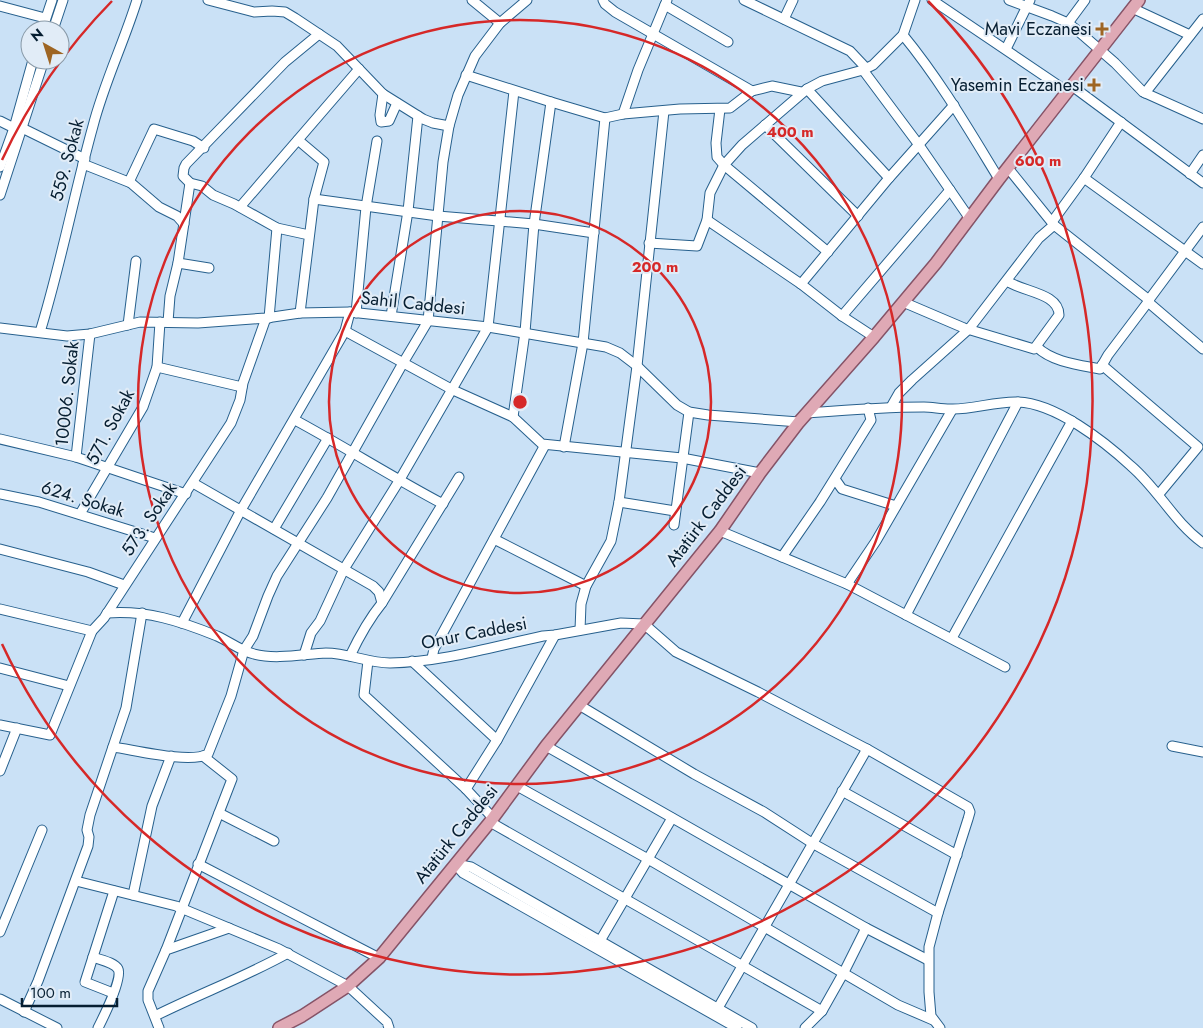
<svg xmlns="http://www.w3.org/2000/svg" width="1203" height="1028" viewBox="0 0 1203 1028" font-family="Jost,sans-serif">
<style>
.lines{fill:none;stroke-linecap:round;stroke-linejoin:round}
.minor-casing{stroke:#27608d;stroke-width:11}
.major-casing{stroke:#855367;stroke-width:14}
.minor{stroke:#fff;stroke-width:9}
.major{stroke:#dfa9b5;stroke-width:11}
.ring{fill:none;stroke:#d62828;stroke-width:2.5}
.poi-dot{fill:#9e6523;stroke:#e1ecf7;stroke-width:2}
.labels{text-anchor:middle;stroke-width:4;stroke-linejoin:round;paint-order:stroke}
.poi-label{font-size:18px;fill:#061e31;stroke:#e1ecf7;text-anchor:end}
.street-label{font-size:18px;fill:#061e31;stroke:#e1ecf7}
.centre{fill:#d62828;stroke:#e1ecf7;stroke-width:2.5}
.ring-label{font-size:15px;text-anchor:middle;font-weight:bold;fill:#d62828;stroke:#e1ecf7;stroke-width:4;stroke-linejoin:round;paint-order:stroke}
</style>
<rect width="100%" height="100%" fill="#cae1f6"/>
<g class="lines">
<defs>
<g id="minor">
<path d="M208,0L254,12L272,11L285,12L295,18L337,46L383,94L423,119L433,123L449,126"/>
<path d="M472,0L500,23"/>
<path d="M603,0L605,4L615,12L752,91"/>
<path d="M744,0L850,51L866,68"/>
<path d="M932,0L1068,92"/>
<path d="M1009,0L1052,16L1068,23L1077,30L1115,63L1143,92L1203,119"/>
<path d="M665,5L728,42"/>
<path d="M0,6L45,18"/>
<path d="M1132,8L1190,35"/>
<path d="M784,19L793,0"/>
<path d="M1068,23L1085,0"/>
<path d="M42,30L52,0"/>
<path d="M53,30L63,0"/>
<path d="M903,35C940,80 969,130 999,179"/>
<path d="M1006,49L1030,0"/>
<path d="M863,70L919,145L970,219"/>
<path d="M466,75L551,102L605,118L623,114L680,109L730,108L752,91L772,86L801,92"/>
<path d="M1072,86L1203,183"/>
<path d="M807,89L889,178"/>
<path d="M1145,93L1203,19"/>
<path d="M383,94L380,115L381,122L389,121L397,103"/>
<path d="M720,109L716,143L717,157L724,165L828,252"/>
<path d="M623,114L638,70L667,0"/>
<path d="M0,121L14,128"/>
<path d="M765,125L858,216"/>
<path d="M22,128L85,159"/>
<path d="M298,140L324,162L314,199L300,313"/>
<path d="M83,164L131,183L159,207L177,216L184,224"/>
<path d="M0,167L14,128L33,60"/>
<path d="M1008,168L1054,225"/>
<path d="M1190,174L1203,155"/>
<path d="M1084,178L1203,264"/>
<path d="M129,182L154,129L193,141L204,148"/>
<path d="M0,195L44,60"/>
<path d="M314,199L438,216L534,224L594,233"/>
<path d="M240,207L359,69"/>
<path d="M707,220L801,284L842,316L874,337"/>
<path d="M1052,222L1084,178L1121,122"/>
<path d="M1203,227L1151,297L1148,302L1203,349"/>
<path d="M309,235L277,228L234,204L213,195L202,186L190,183L183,176L184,168L186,164L285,62L319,34"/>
<path d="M649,243L697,246L707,220L710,193L724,165L742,145L807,89L822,81L863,70L873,65L903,35L915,0"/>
<path d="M178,263L209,268"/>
<path d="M801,284L889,178L954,105"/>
<path d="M903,302L964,328L1034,349L1059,315C1059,293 1023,292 1007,281"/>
<path d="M356,313L366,207L377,141"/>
<path d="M391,316L408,211L418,116"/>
<path d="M842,316L950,190"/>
<path d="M269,318L277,228"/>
<path d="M168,322L170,296L178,263L190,183"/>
<path d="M128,325L136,261"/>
<path d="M0,328L67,336L90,334L140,322L198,323L266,318L300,313L350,312L488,327L606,347L620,353L637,366L677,405L689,412L708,415L799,422"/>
<path d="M345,331L453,390L513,417L542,444L682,458L760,473"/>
<path d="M40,332C61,264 74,194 93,126C104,83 124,42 137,0"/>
<path d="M1037,347C1052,362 1080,365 1100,369L1108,355L1148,302"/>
<path d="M1102,365L1198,447L1159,494"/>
<path d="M157,367L242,387"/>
<path d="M891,407L899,393L912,380L969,329L1039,238L1054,225L1149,300"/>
<path d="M807,413C846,410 884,407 924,407C932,407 941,409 950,409C972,410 995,401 1018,402C1055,403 1104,441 1131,466C1158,489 1174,522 1203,543"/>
<path d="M513,417L525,332L534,224L551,102"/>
<path d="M295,420C345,447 392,477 443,504"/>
<path d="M0,439L76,457L186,494"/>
<path d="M564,447L583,343L605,118"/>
<path d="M76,457L90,334"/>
<path d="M835,479L842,489L896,506"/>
<path d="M193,483L373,586L379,592L382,603C369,619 359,637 350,656"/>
<path d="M0,494L39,502L155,538"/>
<path d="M619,502L675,511"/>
<path d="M80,514L143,407L157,367L160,322"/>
<path d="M674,525L689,412"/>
<path d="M274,529L328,438"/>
<path d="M720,531L847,584L1005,667"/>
<path d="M494,539L586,586"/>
<path d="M0,549L88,572L124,585"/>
<path d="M782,557L820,502L871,420L868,408"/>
<path d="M847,584L876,541L952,410"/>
<path d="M382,603L459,477"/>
<path d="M0,609L92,631"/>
<path d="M107,613C147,610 180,621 217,636C230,642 241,651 254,654C275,660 305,654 326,653C348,653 368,663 390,663C442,662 492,647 543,636L555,635L621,623L644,624L676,652L758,692L867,749L968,807L970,812L968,819L938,913L929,947V992L931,1016L940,1028"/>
<path d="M906,615L1018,402"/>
<path d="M182,623L241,510L345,331L350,312"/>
<path d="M580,630L581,604L586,586L611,541L619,502L637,366L664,111"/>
<path d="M952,638L1072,421"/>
<path d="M304,655L311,633L320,621L344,569L399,481L488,327L514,91"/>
<path d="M432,658L434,649L545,445"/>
<path d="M368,661L364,695L466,789L493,818"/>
<path d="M412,661L497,740"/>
<path d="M0,668L69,686"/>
<path d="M579,705L694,774L764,812L812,843L938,913"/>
<path d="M0,725L50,735L92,631L104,618L231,423L240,400L243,383L266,318"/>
<path d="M546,746L866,928L928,960"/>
<path d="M1172,746L1203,752"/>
<path d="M113,747C135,750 190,764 208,754L231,696L244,650L253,636L268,596L277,576L327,498L403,363L428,321L443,162L449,126L458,95L475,56L500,23L527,0"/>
<path d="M0,771L17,728"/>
<path d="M517,786L648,859L898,1005L933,1020"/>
<path d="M466,789L497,740L555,635"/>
<path d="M842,791L957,855"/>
<path d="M219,813L274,841"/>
<path d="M490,822L822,1011"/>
<path d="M198,864L379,958"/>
<path d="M455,864L471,867L752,1028"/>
<path d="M455,864L463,873L737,1028"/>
<path d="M76,881L176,906L279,949L348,986L387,1022L389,1028"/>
<path d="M133,895L152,806L171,756"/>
<path d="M0,932L42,830"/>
<path d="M600,941L672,818"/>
<path d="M166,950L232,779L203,756"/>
<path d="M93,957C100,960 114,962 118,969C123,978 103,1018 98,1028"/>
<path d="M113,993L85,982L114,891"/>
<path d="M0,999L57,1028"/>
<path d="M718,1008L867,749"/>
<path d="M24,1012L38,981L88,846L89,837L87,830L90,815L126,708L142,613"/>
<path d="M155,1016C199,994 245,977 288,953"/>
<path d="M159,1028L148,1000V991L166,950L229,928"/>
<path d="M805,1028L822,1011L844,972L866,928"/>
</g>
<path id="major" d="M279,1028L302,1016L348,986L379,958L490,822L546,746L720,531L760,473L799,422L874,337L936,263L999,179L1139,0"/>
</defs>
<use href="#minor" class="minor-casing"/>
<use href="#major" class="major-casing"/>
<use href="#minor" class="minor"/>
<use href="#major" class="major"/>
</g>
<g class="ring">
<circle cx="520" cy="402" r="191"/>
<circle cx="520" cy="402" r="382"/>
<path d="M2 160A572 572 0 0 1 112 1M928 1A572 572 0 1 1 2 644"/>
</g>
<g class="poi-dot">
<path d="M1099.5 21.5h5v5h5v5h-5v5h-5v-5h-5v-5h5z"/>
<path d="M1091.5 77.5h5v5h5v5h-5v5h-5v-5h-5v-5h5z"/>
</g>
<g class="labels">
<g class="poi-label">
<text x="1092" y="35">Mavi Eczanesi</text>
<text x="1084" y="91">Yasemin Eczanesi</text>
</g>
<g class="street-label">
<text transform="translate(67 160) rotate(-75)" y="6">559. Sokak</text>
<text transform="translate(413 303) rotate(6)" y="6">Sahil Caddesi</text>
<text transform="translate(67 394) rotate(-84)" y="6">10006. Sokak</text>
<text transform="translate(110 427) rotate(-62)" y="6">571. Sokak</text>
<text transform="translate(83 499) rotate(17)" y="6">624. Sokak</text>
<text transform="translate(706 516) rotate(-53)" y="6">Atatürk Caddesi</text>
<text transform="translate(149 519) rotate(-56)" y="6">573. Sokak</text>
<text transform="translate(474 633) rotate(-11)" y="6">Onur Caddesi</text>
<text transform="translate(456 834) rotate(-51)" y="6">Atatürk Caddesi</text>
</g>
</g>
<circle cx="520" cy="402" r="8" class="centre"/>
<g class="ring-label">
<text x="790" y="137">400 m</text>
<text x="1038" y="166">600 m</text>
<text x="655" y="272">200 m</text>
</g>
<g transform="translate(45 45) rotate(321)"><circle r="24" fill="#e1ecf7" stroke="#899aa8"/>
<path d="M0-4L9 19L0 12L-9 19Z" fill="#9e6523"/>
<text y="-8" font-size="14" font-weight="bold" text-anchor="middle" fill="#061e31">N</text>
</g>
<path d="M22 998v8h95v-8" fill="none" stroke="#061e31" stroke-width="2.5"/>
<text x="30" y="998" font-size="15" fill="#061e31" stroke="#e1ecf7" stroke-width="4" paint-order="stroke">100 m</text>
</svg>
